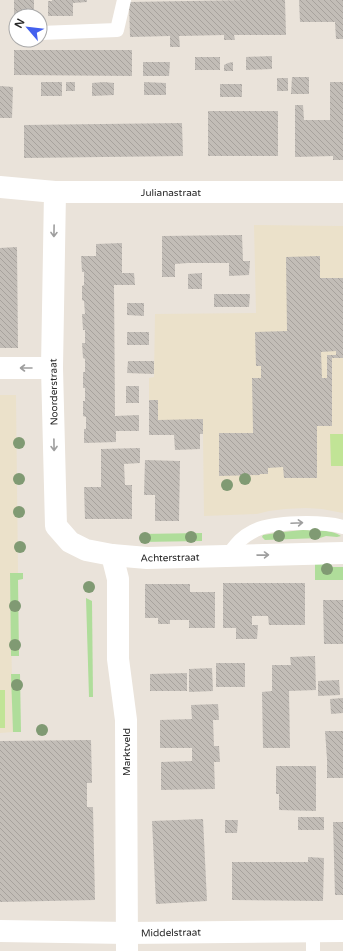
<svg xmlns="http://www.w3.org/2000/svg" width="343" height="951" viewBox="0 0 343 951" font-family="'Varela Round',sans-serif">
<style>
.education{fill:#ebe1ca}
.grass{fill:#afdd9a}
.pitch{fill:#c1e496}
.building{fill:url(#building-back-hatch);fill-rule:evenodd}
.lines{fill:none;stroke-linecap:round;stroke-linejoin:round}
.lane{stroke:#fff;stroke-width:14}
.street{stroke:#fff;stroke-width:22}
.tree{fill:#809a73}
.oneway{stroke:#9e9e9e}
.labels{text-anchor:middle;stroke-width:3;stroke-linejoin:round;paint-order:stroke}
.street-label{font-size:10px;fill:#282828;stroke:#fff}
</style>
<defs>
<pattern id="building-back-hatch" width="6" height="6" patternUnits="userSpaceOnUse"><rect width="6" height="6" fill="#c2bdb7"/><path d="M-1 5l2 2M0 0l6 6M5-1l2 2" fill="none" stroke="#a7a29d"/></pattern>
</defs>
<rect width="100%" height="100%" fill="#eae3da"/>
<g class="education">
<path d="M254,225L343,226V513L322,509L306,508L285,509L269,511L257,514L204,516L203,434L149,435V378L154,377L155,314L256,313Z"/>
<path d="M0,395H16L18,573L10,574L13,732L0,733Z"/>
</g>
<g class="grass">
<path d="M303,530C314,531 331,529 341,536L337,537L326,536L320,538L265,540L262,537L263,535L283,532Z"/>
<path d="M202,533V541L141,542V534Z"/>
<path d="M315,564H331L332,567H343V580H315Z"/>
<path d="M10,573H23V579L18,580L19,656H11Z"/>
<path d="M86,598L92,601L93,697H89Z"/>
<path d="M11,674H20L21,732H13Z"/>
</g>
<g class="pitch">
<path d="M330,434H343V466H331Z"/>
<rect x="0" y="690" width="5" height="38"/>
</g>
<g class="building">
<path d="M14,0H34V11H30V15H14Z"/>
<path d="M52,0H87V2L73,3V16H48V1H52Z"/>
<path d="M248,0H285L286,35H234L235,40H224V35L181,36H179L180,47H170V36L130,37L129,2Z"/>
<path d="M299,0H343V39H336L335,22H300Z"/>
<path d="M14,50H132V76L14,75Z"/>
<path d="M272,56V69L246,70V57Z"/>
<rect x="195" y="57" width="25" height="13"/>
<path d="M143,62H170L169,76H143Z"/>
<path d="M233,62V71H224V65L228,63Z"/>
<path d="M292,77H309V94H291Z"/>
<rect x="277" y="78" width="11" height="13"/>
<rect x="41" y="82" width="21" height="14"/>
<rect x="66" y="82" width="9" height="9"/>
<path d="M104,82L114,83V95L92,96V83Z"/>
<path d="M144,82L166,83V95H144Z"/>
<path d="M330,82H343V160H333V156L295,157V105H303L304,120H330Z"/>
<rect x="220" y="84" width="22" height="13"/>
<path d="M0,86L13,87L12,118H0Z"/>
<rect x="208" y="111" width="70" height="45"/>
<path d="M182,123L183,156L24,158V125Z"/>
<path d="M242,235L243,261H250L249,275L229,276V263H188L175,264V277H162V236Z"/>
<path d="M122,243V273H134L135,285H114L115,416L139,415V431H116V442L84,443V429H86V417L83,416V401H85V388H83V372H85V359L83,358L82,343H85V330H83L82,314H85L84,301L82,300V286L84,285V272H82L81,256H96V244Z"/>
<path d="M17,247L18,348H0V248Z"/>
<path d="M320,256V278H343V358H332V426H317V478H284L283,467L268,468V474H260V475L219,476V433H253L252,378H261V366H256L255,332L287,331L286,257ZM336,351V355H327V378H322L321,352Z"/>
<path d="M202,273V289H188V274Z"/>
<path d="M214,294H250L249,307H214Z"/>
<path d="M127,303H144V316L127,315Z"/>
<rect x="127" y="332" width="22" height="13"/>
<path d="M128,361H154V374L127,373Z"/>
<rect x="126" y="386" width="13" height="17"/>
<path d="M149,400H158V420L203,419V434H200V449L175,450L174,435H149Z"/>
<path d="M140,448V463L124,464L125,485H132V519H85L84,487H101V449Z"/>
<path d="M145,460L180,461L179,521H155V495H144Z"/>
<path d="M223,583H305V625H269L268,616H252V625H258L257,639H236V628H223Z"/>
<path d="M145,584H190V592H215V628H189V620H170V624H158V618H145Z"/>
<path d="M323,600H343V644H324Z"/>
<path d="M315,656L316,690L289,691L290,748H263L262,692L272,691V665H291L290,657Z"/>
<rect x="216" y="663" width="29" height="24"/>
<path d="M212,668L213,691L189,692V669Z"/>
<path d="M187,673V691H150V674Z"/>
<path d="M339,680L340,695L318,696V681Z"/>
<path d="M343,698V713L331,714L330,699Z"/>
<path d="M218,704L219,720H213L214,746H219L220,762H214L215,789L161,790V762L192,761V748H160V720L192,719L191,705Z"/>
<path d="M325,731H343V778H327V759Z"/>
<path d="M91,740L92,783H87V807H93L95,900L0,902V741Z"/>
<path d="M276,766H316V811L279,810V794H276Z"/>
<rect x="298" y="817" width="26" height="13"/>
<path d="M203,819L207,901L156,904L152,821Z"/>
<path d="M225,820H238L237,833H225Z"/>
<path d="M333,822H343V895H335Z"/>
<path d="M308,857L324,858L323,901L232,900V862H308Z"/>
</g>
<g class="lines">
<g class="lane">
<path d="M40,33L117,30L124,0"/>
<path d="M228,555C236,545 240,538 252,532C270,521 323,521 343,527"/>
<path d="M313,931V951"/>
</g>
<g class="street">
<path d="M0,187L55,192H343"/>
<path d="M55,192L52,368L56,526L70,542L86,550L112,555L147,558L343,553"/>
<path d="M0,368H52"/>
<path d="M112,555L118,579V659L126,720L127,951"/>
<path d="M0,931L127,933L343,931"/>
</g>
</g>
<g class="tree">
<circle cx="19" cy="443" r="6"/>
<circle cx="19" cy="479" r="6"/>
<circle cx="245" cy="479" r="6"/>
<circle cx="227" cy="485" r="6"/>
<circle cx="19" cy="512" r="6"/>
<circle cx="315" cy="534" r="6"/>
<circle cx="279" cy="536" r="6"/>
<circle cx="191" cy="537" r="6"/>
<circle cx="145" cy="538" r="6"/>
<circle cx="20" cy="547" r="6"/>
<circle cx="327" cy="569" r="6"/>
<circle cx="89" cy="587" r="6"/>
<circle cx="15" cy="606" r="6"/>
<circle cx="15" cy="645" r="6"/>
<circle cx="17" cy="685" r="6"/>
<circle cx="42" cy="730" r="6"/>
</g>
<defs><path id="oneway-shaft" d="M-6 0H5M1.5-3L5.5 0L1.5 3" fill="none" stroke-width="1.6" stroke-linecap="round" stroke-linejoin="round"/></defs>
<g class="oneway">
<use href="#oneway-shaft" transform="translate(54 231) rotate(91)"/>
<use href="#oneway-shaft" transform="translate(26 368) rotate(180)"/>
<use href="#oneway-shaft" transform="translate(54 445) rotate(89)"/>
<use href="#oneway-shaft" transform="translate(297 523) rotate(-3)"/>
<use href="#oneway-shaft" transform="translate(263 555) rotate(-1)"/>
</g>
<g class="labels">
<g class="street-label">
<text x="171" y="196">Julianastraat</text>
<text transform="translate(53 392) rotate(-91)" y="4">Noorderstraat</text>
<text transform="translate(170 557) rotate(-1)" y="4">Achterstraat</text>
<text transform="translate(126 752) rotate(-90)" y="4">Marktveld</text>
<text transform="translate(171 932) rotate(-1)" y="4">Middelstraat</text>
</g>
</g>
<g transform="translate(28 28) rotate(298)"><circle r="19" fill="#ffffff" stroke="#a9a9a9"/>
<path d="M0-3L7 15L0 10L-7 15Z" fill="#4360ee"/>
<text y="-6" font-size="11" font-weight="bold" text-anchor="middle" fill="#282828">N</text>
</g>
</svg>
